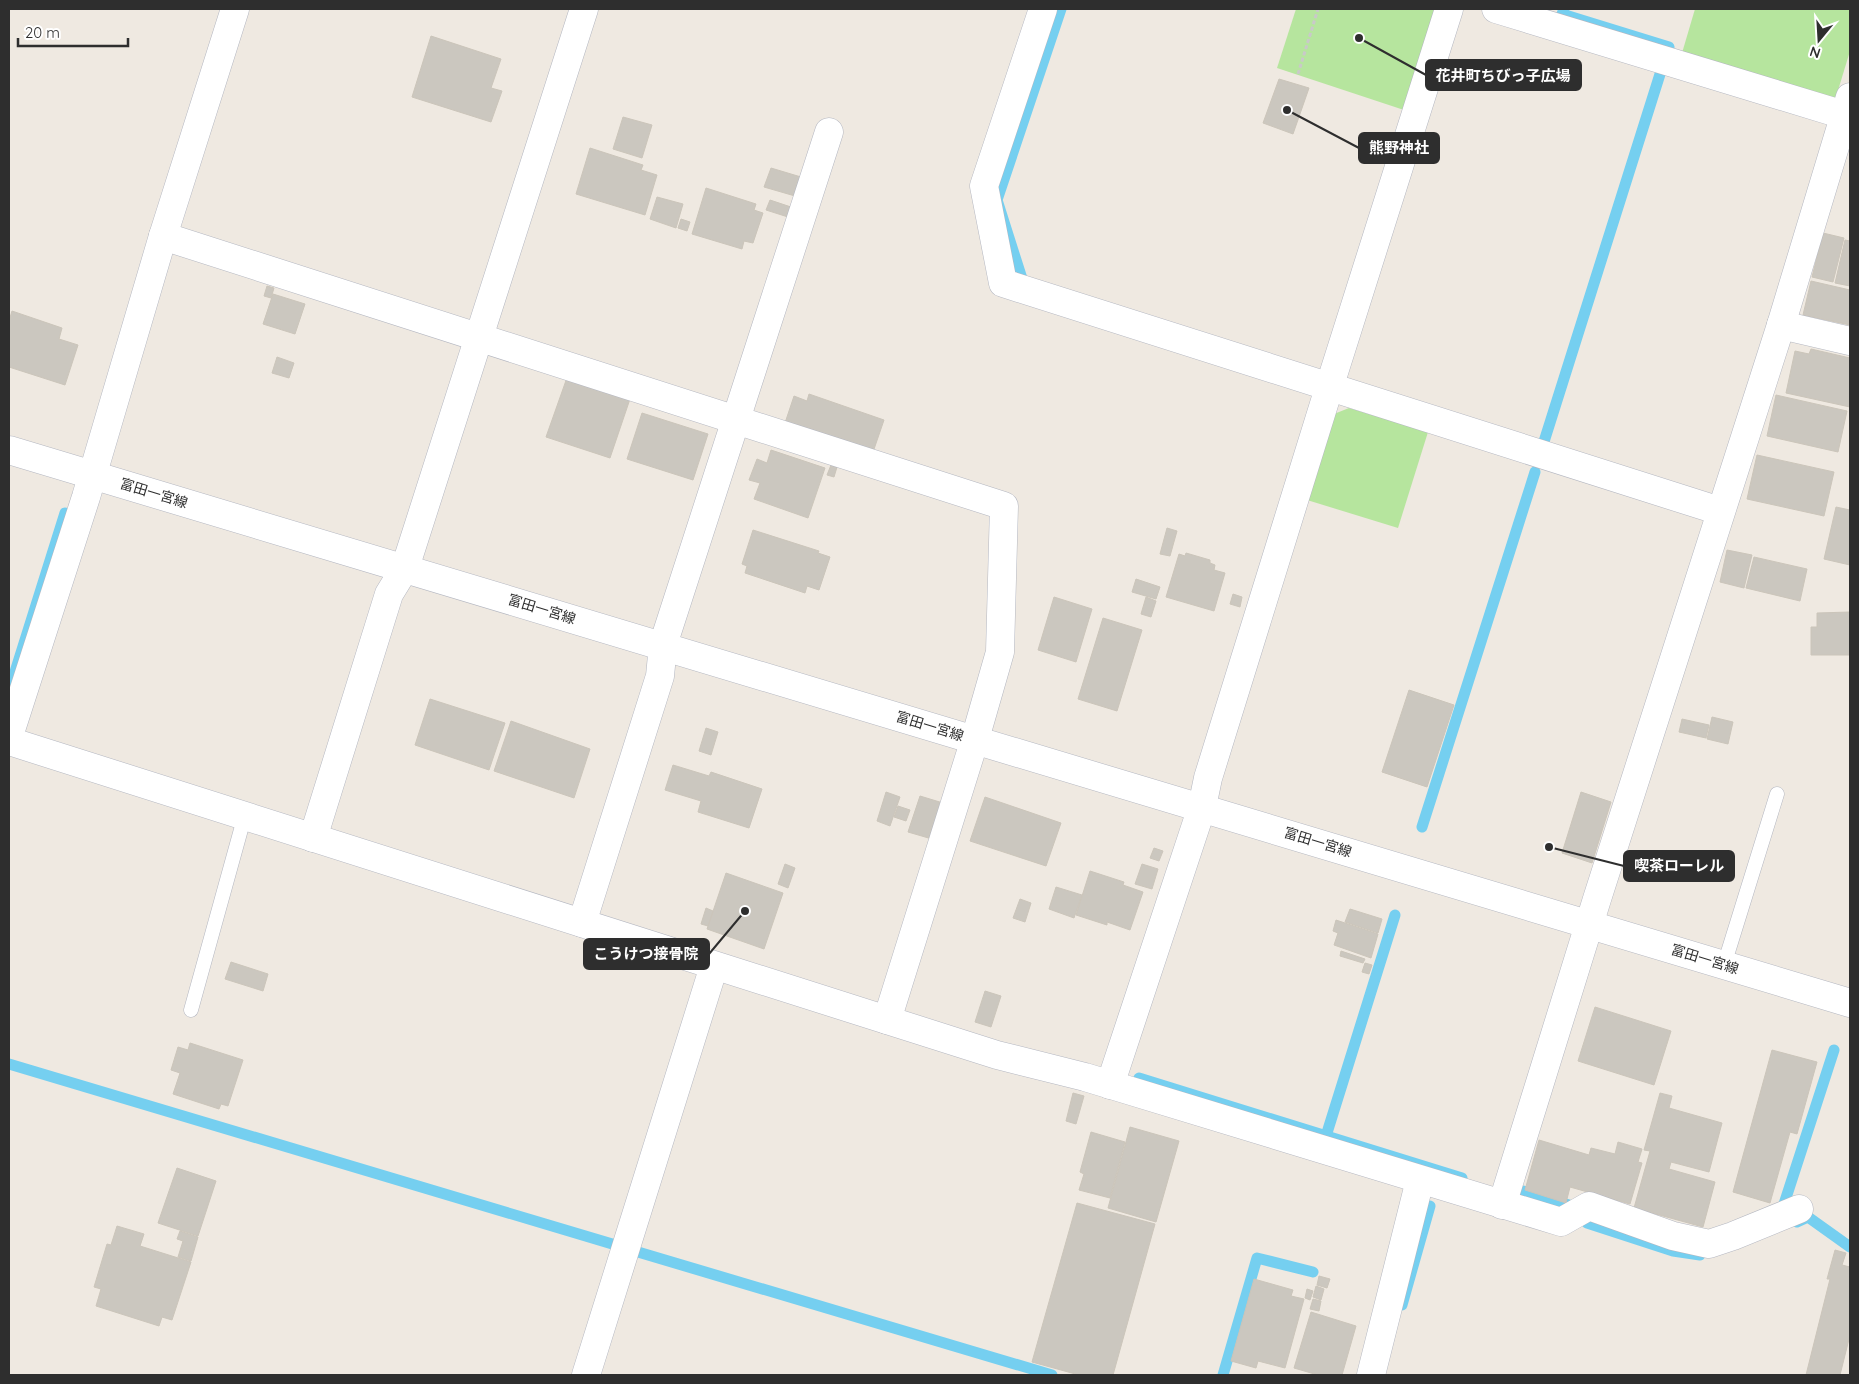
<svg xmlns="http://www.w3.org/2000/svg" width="1859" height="1384" viewBox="0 0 1859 1384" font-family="Quicksand,'Noto Sans JP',sans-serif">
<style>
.green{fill:#b6e59e}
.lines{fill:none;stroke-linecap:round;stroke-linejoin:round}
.stream{stroke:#75cff0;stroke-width:11}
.building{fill:#cbc7bf;stroke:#cbc5ba}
.service-casing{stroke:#b4b7c1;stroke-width:15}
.minor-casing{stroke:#b4b7c1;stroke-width:29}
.secondary-casing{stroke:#b4b7c1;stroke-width:29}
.path{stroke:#c9c9c9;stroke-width:3;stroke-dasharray:4 2.5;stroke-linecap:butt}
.service{stroke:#fff;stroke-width:14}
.minor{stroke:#fff;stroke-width:28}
.secondary{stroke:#fff;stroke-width:28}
.labels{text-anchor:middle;stroke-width:4;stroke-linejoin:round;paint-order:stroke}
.street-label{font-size:14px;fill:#2e2e2e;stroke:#fff}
.leader{fill:none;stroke:#2e2e2e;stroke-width:2}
.callout-dot{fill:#2e2e2e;stroke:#fff;stroke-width:2}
.callout{fill:#2e2e2e;stroke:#2e2e2e;stroke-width:2}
.callout-label{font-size:15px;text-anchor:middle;font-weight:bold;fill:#fff}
</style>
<rect width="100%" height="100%" fill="#efe9e1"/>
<g class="green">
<path d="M1296,9H1441L1407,111L1277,68Z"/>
<path d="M1695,9H1850V51L1836,97L1823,98L1682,53Z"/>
<path d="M1349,408L1428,432L1398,528L1307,500L1334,414Z"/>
</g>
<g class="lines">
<g class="stream">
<path d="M1564,9L1562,14L1669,47"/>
<path d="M1028,286L1024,285L997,200L1061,9"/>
<path d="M1536,447L1542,448L1661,71"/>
<path d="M9,691L65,513"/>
<path d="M1422,827L1535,472"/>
<path d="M9,1064L619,1246"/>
<path d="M1139,1078L1462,1178"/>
<path d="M1326,1136L1395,915"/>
<path d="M1523,1191L1569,1205"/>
<path d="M1784,1204L1834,1050"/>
<path d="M1797,1222L1808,1217L1850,1247"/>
<path d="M1587,1223L1673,1251L1700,1255"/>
<path d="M638,1252L1052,1375"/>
<path d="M1402,1305L1430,1206"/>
<path d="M1223,1375L1257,1258L1313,1272"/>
</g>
</g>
<g class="building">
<path d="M431,36L501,59L491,88L502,91L491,122L412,97Z"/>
<path d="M1279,79L1309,88L1293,134L1263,123Z"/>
<path d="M623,117L652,125L642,158L613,149Z"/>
<path d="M590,148L643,165L641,170L657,175L645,215L576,194Z"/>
<path d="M771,168L801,177L795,196L764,187Z"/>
<path d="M706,188L756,204L754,210L763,213L753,243L744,241L742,249L692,234Z"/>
<path d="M657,197L683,204L676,228L650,219Z"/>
<path d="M770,200L791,207L788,217L766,210Z"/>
<path d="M681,219L690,222L687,231L678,228Z"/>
<path d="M1823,233L1844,238L1833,282L1812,277Z"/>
<path d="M1845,240L1850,241V286L1835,283Z"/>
<path d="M1811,281L1850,290V325L1803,315Z"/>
<path d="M267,286L274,288L271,298L264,296Z"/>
<path d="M273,294L305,304L295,334L263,324Z"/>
<path d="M12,311L62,328L59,339L78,345L65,385L9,367V321Z"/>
<path d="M1811,349L1850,358V407L1786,393L1795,351L1809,354Z"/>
<path d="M277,357L294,363L289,378L272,373Z"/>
<path d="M569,372L632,393L610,458L546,437Z"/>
<path d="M809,394L884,420L872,455L784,426L794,396L807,401Z"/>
<path d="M1776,395L1847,411L1838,452L1767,436Z"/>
<path d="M642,413L708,434L693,480L627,459Z"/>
<path d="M771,450L825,468L808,518L754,499L760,483L749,480L757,459L767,463Z"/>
<path d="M1757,455L1834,472L1824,516L1747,499Z"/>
<path d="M831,465L837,467L834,477L827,475Z"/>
<path d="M1836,507L1850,510V565L1824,559Z"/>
<path d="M1167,528L1177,531L1170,556L1160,554Z"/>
<path d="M753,530L819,551L818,553L830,557L819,590L807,586L805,593L745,573L747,566L742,564Z"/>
<path d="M1727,550L1752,555L1744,588L1720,582Z"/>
<path d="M1186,553L1210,560V563L1215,565L1214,570L1225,573L1214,611L1166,597L1179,554L1185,556Z"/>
<path d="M1754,557L1807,569L1800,601L1746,588Z"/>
<path d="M1136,579L1160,587L1156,599L1132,592Z"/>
<path d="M1233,594L1242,597L1240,607L1230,604Z"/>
<path d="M1054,597L1092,609L1076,662L1038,650Z"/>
<path d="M1146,597L1156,601L1151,617L1141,614Z"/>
<path d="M1850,612V655H1811V627H1817V613Z"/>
<path d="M1103,618L1142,630L1117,711L1078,699Z"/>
<path d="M1409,690L1454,705L1427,787L1382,772Z"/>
<path d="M430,699L505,723L489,770L415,745Z"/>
<path d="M1712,717L1733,722L1728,744L1707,739Z"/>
<path d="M1682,719L1709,725L1706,738L1679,732Z"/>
<path d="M511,721L590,749L574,798L494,771Z"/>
<path d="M706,728L718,732L711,755L699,751Z"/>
<path d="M673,765L709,776L711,772L762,789L749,828L698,812L701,801L665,790Z"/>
<path d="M886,792L900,797L890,826L877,821Z"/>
<path d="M1581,792L1611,802L1592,863L1562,853Z"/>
<path d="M920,796L943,803L932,839L908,832Z"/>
<path d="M985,797L1061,823L1046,866L970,841Z"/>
<path d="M898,806L910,810L906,821L894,817Z"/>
<path d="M1154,848L1163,851L1159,861L1150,858Z"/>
<path d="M785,864L795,868L788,888L778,884Z"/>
<path d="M1142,864L1158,869L1152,889L1135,884Z"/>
<path d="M1090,871L1124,882L1123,885L1143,892L1130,930L1107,922V925L1076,915Z"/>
<path d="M726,873L783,893L764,949L707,929Z"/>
<path d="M1056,887L1082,895L1074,918L1049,909Z"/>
<path d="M1020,899L1031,903L1025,922L1013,918Z"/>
<path d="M706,908L713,911L708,926L701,924Z"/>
<path d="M1350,909L1382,919L1378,933L1345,922Z"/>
<path d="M1336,920L1378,934L1371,958L1334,945L1338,933L1333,931Z"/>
<path d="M1341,951L1365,959L1363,963L1340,956Z"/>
<path d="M231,962L268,974L263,991L225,979Z"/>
<path d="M1365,963L1372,965L1369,974L1362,972Z"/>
<path d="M985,991L1001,996L991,1027L975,1022Z"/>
<path d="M1595,1007L1671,1031L1654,1085L1578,1061Z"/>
<path d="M190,1043L243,1060L228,1106L221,1104L219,1109L173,1094L180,1073L171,1070L178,1047L188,1050Z"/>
<path d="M1772,1050L1817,1062L1797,1134L1790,1132L1770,1203L1733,1192Z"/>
<path d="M1073,1093L1084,1096L1076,1124L1066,1121Z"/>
<path d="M1660,1093L1672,1096L1669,1108L1722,1123L1709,1172L1671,1162L1669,1169L1715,1182L1703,1227L1634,1208L1650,1151L1644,1150Z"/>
<path d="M1130,1127L1179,1141L1156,1222L1108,1208Z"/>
<path d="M1091,1132L1125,1142L1110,1198L1079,1190L1084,1174L1080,1172Z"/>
<path d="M1539,1140L1589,1155L1591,1148L1615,1154L1618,1142L1642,1149L1638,1162L1642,1163L1630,1204L1570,1187L1566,1203L1525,1190Z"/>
<path d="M177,1168L216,1181L198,1236L158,1223Z"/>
<path d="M1077,1203L1155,1224L1113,1375H1079L1032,1362Z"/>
<path d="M117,1226L144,1234L140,1246L191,1262L172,1320L162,1317L159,1326L96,1306L101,1289L94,1287L107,1244L111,1245Z"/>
<path d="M180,1231L198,1237L191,1261L178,1257L183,1241L177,1239Z"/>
<path d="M1835,1250L1846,1253L1842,1265L1850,1267V1335L1840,1375H1806L1830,1279H1827Z"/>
<path d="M1319,1276L1330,1279L1327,1288L1317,1285Z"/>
<path d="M1254,1279L1293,1290L1291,1296L1304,1299L1285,1368L1258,1361L1256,1368L1231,1361Z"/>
<path d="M1316,1286L1324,1289L1321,1300L1313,1297Z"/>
<path d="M1307,1289L1313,1291L1310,1300L1305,1298Z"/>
<path d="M1313,1299L1321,1301L1319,1311L1310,1309Z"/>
<path d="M1311,1312L1356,1326L1342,1375H1318L1294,1368Z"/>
</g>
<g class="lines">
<defs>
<g id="service">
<path d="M1724,965L1777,794"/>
<path d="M191,1010L245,815"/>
</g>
<g id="minor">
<path d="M1043,9L984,186L1003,283L1720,511"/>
<path d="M1496,9L1844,115"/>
<path d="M163,236L1004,506L1000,652L975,739L887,1020"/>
<path d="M1781,325L1850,341"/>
<path d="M9,736L86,497L163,236L235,9"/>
<path d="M9,741L997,1055L1085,1077L1561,1222L1589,1206L1673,1236L1709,1244L1733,1236L1799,1209"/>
<path d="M313,838L389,594L405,568L584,9"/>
<path d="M582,923L660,676L663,645L829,132"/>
<path d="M1110,1085L1202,807L1208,778L1329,388L1449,9"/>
<path d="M1502,1205L1597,899L1781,325L1850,97"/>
<path d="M586,1375L714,966"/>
<path d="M1371,1375L1420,1180"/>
</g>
<path id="secondary" d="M9,450L1850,1003"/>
</defs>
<use href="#service" class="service-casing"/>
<use href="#minor" class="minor-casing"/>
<use href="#secondary" class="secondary-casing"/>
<path class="path" d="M1298,74L1318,9"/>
<use href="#service" class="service"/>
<use href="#minor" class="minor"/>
<use href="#secondary" class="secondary"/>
</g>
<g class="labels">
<g class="street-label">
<text transform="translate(154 493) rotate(17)" y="5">富田一宮線</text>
<text transform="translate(542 609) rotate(17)" y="5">富田一宮線</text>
<text transform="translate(930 726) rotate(17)" y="5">富田一宮線</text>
<text transform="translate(1318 842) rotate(17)" y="5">富田一宮線</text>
<text transform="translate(1705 959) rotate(17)" y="5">富田一宮線</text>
</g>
</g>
<path class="leader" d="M1359 38L1426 75M1287 110L1359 148M1549 847L1624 866M745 911L709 954"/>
<g class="callout-dot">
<circle cx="1359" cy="38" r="5"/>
<circle cx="1287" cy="110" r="5"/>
<circle cx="1549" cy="847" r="5"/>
<circle cx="745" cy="911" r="5"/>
</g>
<g class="callout">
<rect x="1426" y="60" width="155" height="30" rx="5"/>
<rect x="1359" y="133" width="80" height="30" rx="5"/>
<rect x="1624" y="851" width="110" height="30" rx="5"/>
<rect x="584" y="939" width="125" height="30" rx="5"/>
</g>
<g class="callout-label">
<text x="1503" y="81">花井町ちびっ子広場</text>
<text x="1399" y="153">熊野神社</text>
<text x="1679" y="871">喫茶ローレル</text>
<text x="646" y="959">こうけつ接骨院</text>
</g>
<rect width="1859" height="1384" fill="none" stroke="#2e2e2e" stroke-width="20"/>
<g transform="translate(1819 40) rotate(198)" stroke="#ffffff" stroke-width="4" paint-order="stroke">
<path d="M0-4L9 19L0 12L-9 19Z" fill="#2e2e2e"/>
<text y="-8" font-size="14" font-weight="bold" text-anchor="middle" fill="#2e2e2e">N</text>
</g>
<path d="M18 38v8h110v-8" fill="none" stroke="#2e2e2e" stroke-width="2.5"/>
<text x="25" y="38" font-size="15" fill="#2e2e2e" stroke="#ffffff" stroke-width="4" paint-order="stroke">20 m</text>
</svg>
